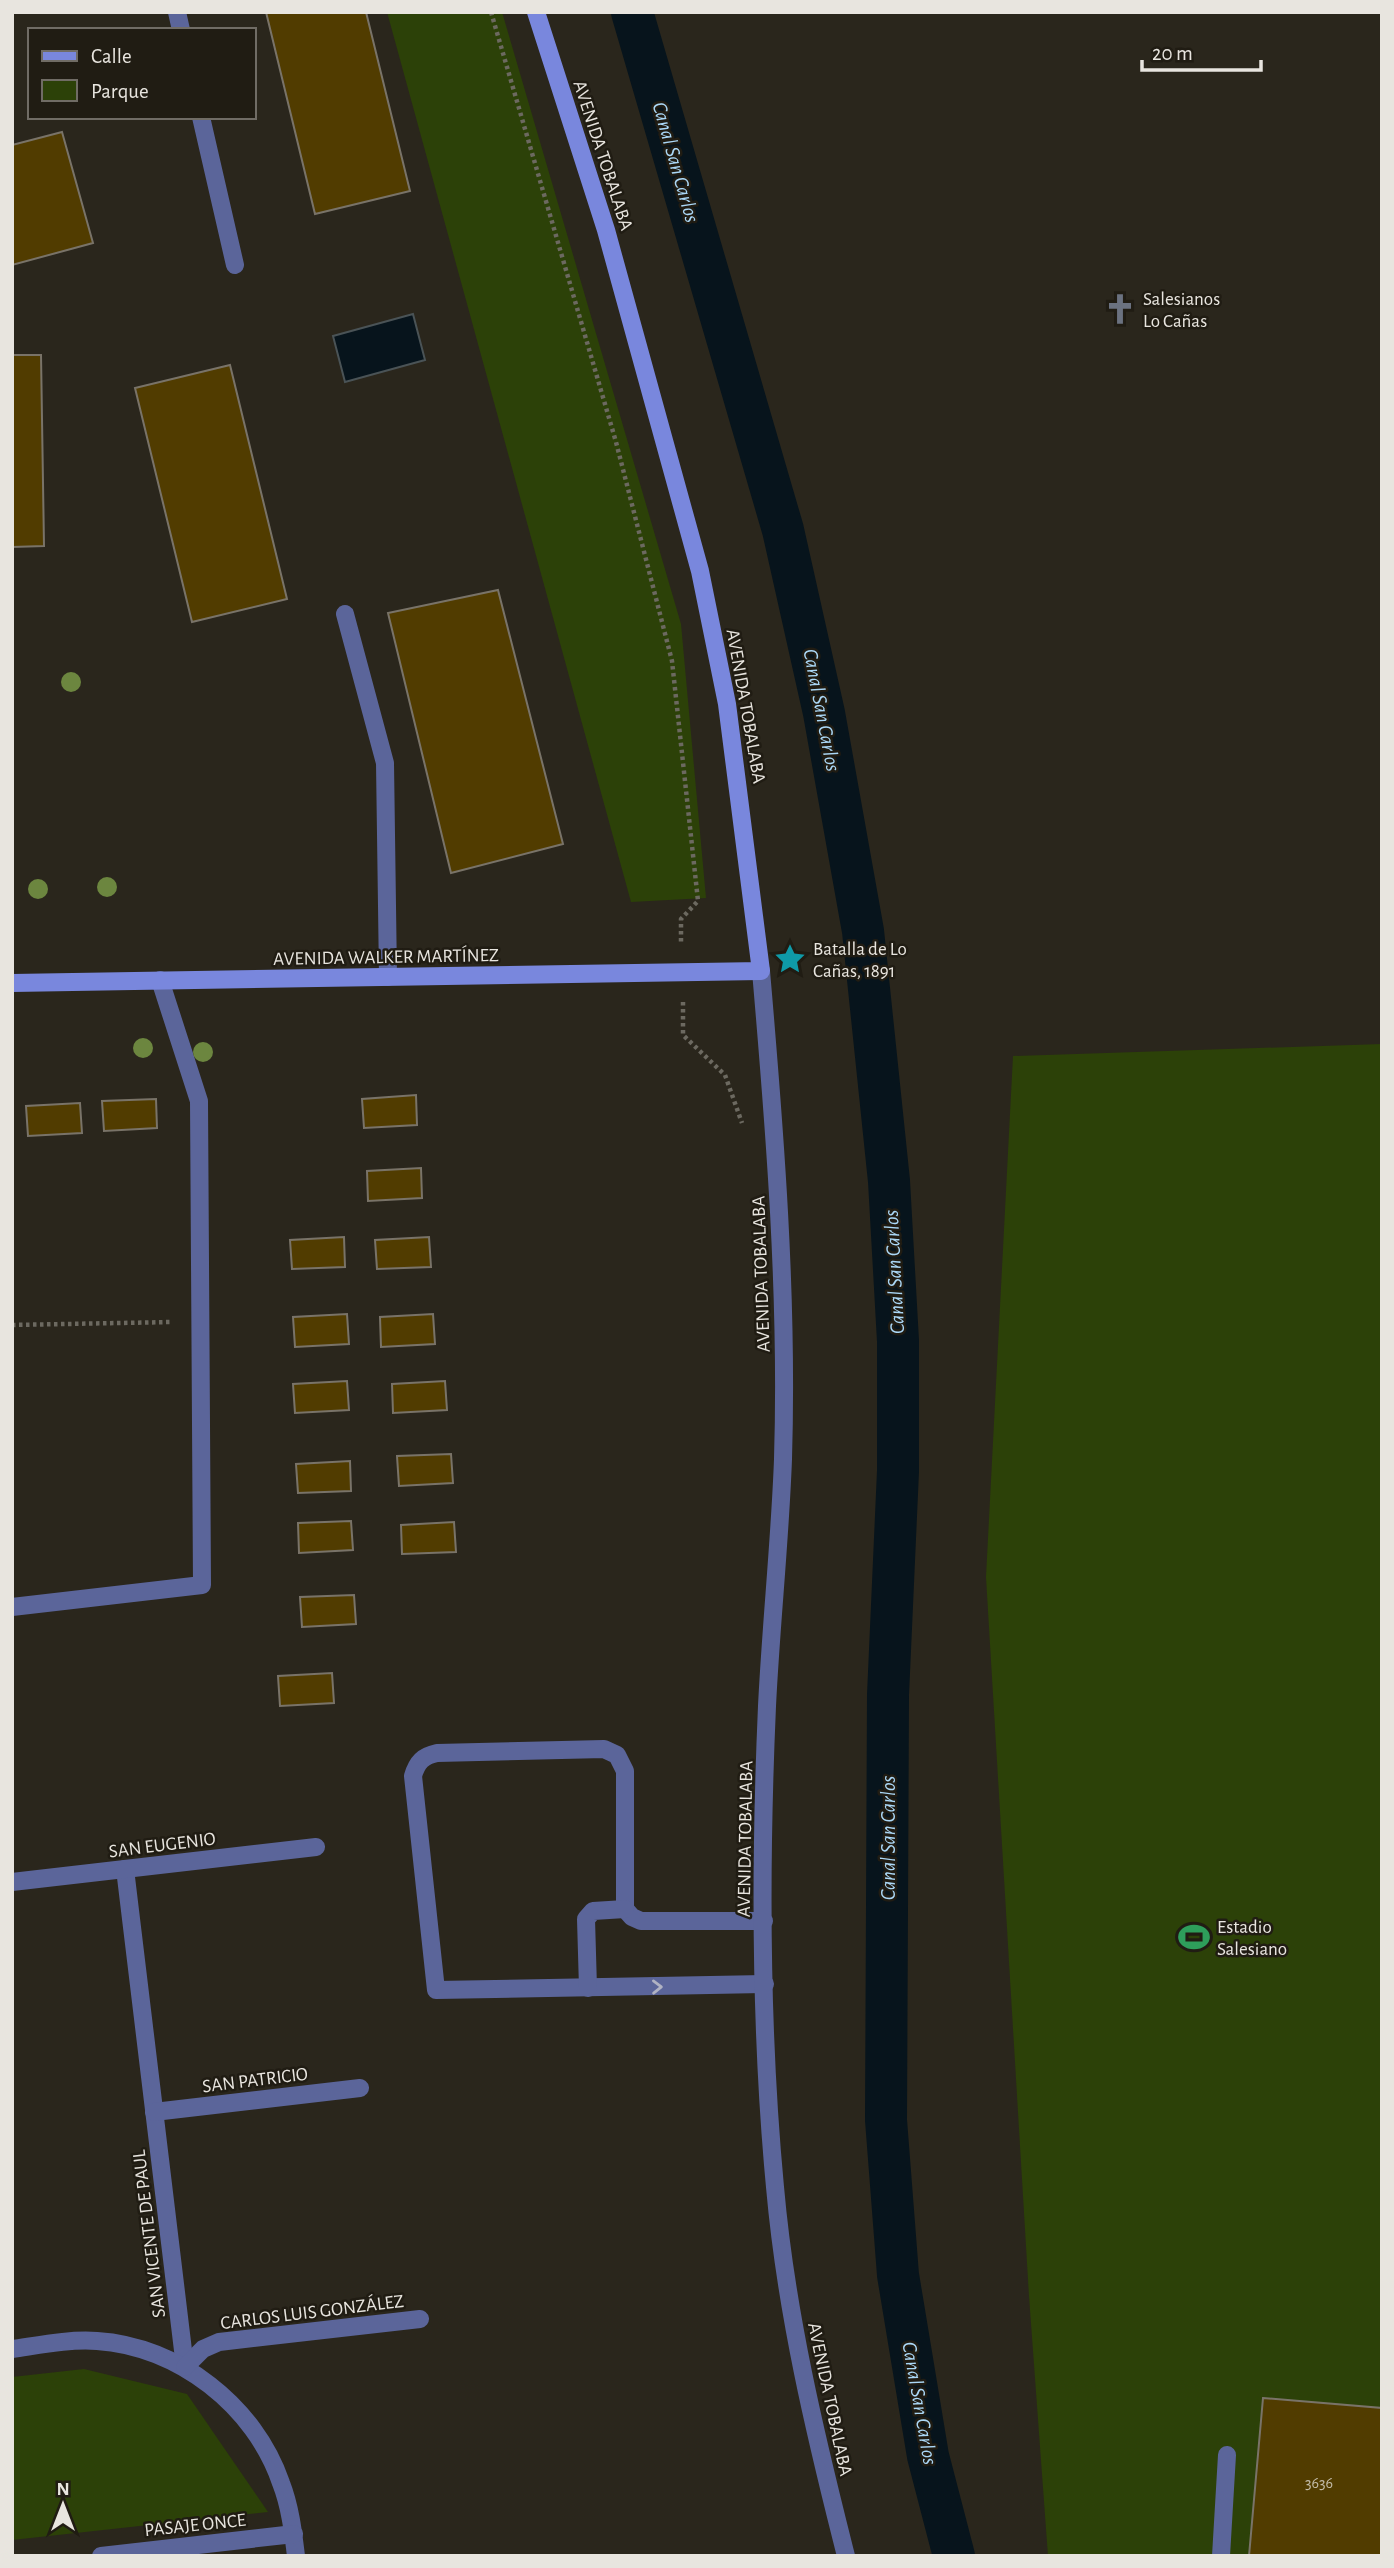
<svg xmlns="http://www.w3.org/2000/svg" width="1394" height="2568" viewBox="0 0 1394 2568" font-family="'Alegreya Sans',sans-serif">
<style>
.green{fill:#2c4108}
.water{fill:#07141c;stroke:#4a5356;stroke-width:2}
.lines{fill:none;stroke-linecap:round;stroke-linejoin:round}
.canal{stroke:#07141c;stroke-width:42}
.building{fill:#513c00;stroke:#797368;stroke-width:2}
.path{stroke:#6c6960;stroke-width:4.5;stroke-dasharray:3.5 3.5;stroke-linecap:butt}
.service{stroke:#5b659a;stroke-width:18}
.minor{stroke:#5b659a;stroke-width:18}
.tertiary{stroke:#5b659a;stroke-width:18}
.secondary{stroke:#7987dd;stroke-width:18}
.tree{fill:#6c863f}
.oneway{stroke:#b0b2c3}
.labels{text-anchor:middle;stroke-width:5;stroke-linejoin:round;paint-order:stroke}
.number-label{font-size:16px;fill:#c2bba7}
.street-label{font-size:19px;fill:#e8e5df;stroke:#201c13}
.poi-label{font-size:19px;fill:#e8e5df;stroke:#201c13;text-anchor:start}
.water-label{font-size:21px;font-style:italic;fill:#abd8f7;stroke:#201c13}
</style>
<rect width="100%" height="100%" fill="#2a261c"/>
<g class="green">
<path d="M387,12H502L681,624L706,898L631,902Z"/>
<path d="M1382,1044V2556H1048L1029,2296L986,1577L1013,1056Z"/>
<path d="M84,2369L187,2394L268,2512L12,2540V2377Z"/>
</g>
<path class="water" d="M413,314L425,360L345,382L333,336Z"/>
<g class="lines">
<path class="canal" d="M632,12L783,530L824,713L863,931L889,1181L898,1341V1471L888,1695L886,2120L898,2275L928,2456L954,2556"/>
</g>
<g class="building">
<path d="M266,12H366L410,191L315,214Z"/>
<path d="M62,132L93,243L12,265V145Z"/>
<path d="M12,355H41L44,546L12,547Z"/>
<path d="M230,365L287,599L192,622L135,388Z"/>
<path d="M498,590L563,844L451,873L388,613Z"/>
<path d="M416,1095L417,1125L364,1128L362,1099Z"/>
<path d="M156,1099L157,1128L104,1131L102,1101Z"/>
<path d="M80,1103L82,1133L28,1136L26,1106Z"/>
<path d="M421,1168L422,1198L368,1201L367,1171Z"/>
<path d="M344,1237L345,1267L292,1269L290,1240Z"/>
<path d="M429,1237L431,1267L377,1269L375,1240Z"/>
<path d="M347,1314L349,1344L295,1347L293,1317Z"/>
<path d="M433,1314L435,1344L381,1347L380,1317Z"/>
<path d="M347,1381L349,1410L295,1413L293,1384Z"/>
<path d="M445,1381L447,1410L393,1413L392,1384Z"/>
<path d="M451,1454L453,1483L399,1486L397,1456Z"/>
<path d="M350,1461L351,1491L298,1493L296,1464Z"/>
<path d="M351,1521L353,1550L299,1553L298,1523Z"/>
<path d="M454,1522L456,1552L402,1554L401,1525Z"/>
<path d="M354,1595L356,1624L302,1627L300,1597Z"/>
<path d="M332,1673L334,1703L280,1706L278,1676Z"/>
<path d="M1263,2398L1382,2408V2556H1249Z"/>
</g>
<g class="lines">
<g class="path">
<path d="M491,12L616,442L672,661L698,901L681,919V944"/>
<path d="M683,1002V1035L725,1075L742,1123"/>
<path d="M12,1325L172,1322"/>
</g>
<g class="service">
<path d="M177,12L181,30"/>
<path d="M201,117L235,265"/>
<path d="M345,614L385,763L388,977"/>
<path d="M12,1607L202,1585L199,1101L160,980"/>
<path d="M764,1921H641L632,1917L625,1909V1771L617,1755L604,1749L437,1753C423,1756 417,1762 413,1776L436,1990L765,1984"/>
<path d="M588,1988L586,1919L593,1911L625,1909"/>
<path d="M1221,2556L1227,2455"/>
</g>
<g class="minor">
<path d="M125,1869L185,2367"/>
<path d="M12,1882L316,1847"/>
<path d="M154,2112L360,2088"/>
<path d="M12,2349C40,2345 69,2339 97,2341C178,2346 255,2406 281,2483C290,2506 293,2531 296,2556"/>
<path d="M185,2367L203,2349L219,2342L420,2319"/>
<path d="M101,2556L294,2534"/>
</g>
<path class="tertiary" d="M761,971C775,1133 788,1296 783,1459C780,1541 771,1624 767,1706C760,1865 760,2028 775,2187C786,2312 815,2434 846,2556"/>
<path class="secondary" d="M12,983L761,971L727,704L700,571L606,230L536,12"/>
</g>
<g class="tree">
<circle cx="71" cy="682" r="10"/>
<circle cx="107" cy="887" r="10"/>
<circle cx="38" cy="889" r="10"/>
<circle cx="143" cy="1048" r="10"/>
<circle cx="203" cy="1052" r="10"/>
</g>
<defs><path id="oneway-chevron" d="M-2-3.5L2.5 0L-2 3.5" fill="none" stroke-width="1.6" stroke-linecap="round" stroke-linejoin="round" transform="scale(1.75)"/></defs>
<use class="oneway" href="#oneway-chevron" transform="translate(657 1987) rotate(-1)"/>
<defs>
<symbol id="church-bare" viewBox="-9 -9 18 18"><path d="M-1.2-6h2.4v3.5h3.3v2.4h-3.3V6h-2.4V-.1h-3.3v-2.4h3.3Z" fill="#6b7280" stroke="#201c13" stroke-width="2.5" paint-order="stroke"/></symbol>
<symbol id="sight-bare" viewBox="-9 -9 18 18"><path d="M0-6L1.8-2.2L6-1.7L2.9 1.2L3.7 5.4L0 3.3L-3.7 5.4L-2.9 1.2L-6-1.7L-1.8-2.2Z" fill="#0f9aa8" stroke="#201c13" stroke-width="2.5" paint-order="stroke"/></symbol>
<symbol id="stadium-bare" viewBox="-9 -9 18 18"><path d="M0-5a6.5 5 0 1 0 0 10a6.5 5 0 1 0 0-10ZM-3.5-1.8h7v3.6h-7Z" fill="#2e9e5b" stroke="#201c13" stroke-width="2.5" paint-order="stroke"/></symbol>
</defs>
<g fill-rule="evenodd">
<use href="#church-bare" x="1098" y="287" width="44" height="44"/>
<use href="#sight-bare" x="768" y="937" width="44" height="44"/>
<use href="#stadium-bare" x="1172" y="1915" width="44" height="44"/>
</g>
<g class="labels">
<g class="number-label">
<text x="1319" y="2488">3636</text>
</g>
<g class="street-label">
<text transform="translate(604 155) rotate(72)" y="7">AVENIDA TOBALABA</text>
<text transform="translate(747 706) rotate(80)" y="7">AVENIDA TOBALABA</text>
<text transform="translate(386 956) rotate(-1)" y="7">AVENIDA WALKER MARTÍNEZ</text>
<text transform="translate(760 1274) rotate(-92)" y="7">AVENIDA TOBALABA</text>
<text transform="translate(744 1839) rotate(-89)" y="7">AVENIDA TOBALABA</text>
<text transform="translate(162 1844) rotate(-7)" y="7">SAN EUGENIO</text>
<text transform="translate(255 2079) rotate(-7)" y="7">SAN PATRICIO</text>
<text transform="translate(148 2234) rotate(-97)" y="7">SAN VICENTE DE PAUL</text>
<text transform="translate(312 2311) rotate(-7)" y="7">CARLOS LUIS GONZÁLEZ</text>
<text transform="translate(831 2399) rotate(78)" y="7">AVENIDA TOBALABA</text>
<text transform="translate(195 2524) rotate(-6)" y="7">PASAJE ONCE</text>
</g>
<g class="poi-label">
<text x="1143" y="305">Salesianos<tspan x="1143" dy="22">Lo Cañas</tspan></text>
<text x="813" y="955">Batalla de Lo<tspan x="813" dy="22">Cañas, 1891</tspan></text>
<text x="1217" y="1933">Estadio<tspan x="1217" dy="22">Salesiano</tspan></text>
</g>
<g class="water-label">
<text transform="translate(676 162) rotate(74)" y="7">Canal San Carlos</text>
<text transform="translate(822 710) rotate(79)" y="7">Canal San Carlos</text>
<text transform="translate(894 1272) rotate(-93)" y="7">Canal San Carlos</text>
<text transform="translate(888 1838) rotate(-90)" y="7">Canal San Carlos</text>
<text transform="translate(920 2403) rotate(80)" y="7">Canal San Carlos</text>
</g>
</g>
<rect width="1394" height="2568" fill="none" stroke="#e8e5df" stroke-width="28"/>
<rect x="28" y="28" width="228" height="91" fill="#201c13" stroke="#706c65" stroke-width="2"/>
<rect x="42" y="51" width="35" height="10" fill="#7987dd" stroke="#706c65" stroke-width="2"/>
<text x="91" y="63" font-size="21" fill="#e8e5df">Calle</text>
<rect x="42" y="80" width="35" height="21" fill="#2c4108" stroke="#706c65" stroke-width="2"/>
<text x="91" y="98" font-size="21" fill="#e8e5df">Parque</text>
<g transform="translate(63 2505)" stroke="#201c13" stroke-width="5" paint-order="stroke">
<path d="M0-5L12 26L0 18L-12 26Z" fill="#e8e5df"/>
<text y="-10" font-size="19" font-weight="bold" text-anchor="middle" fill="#e8e5df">N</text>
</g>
<path d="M1142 60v10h119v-10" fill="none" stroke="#e8e5df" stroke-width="3.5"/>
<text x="1152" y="60" font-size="21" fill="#e8e5df" stroke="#201c13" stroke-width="5" paint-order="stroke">20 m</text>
</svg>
